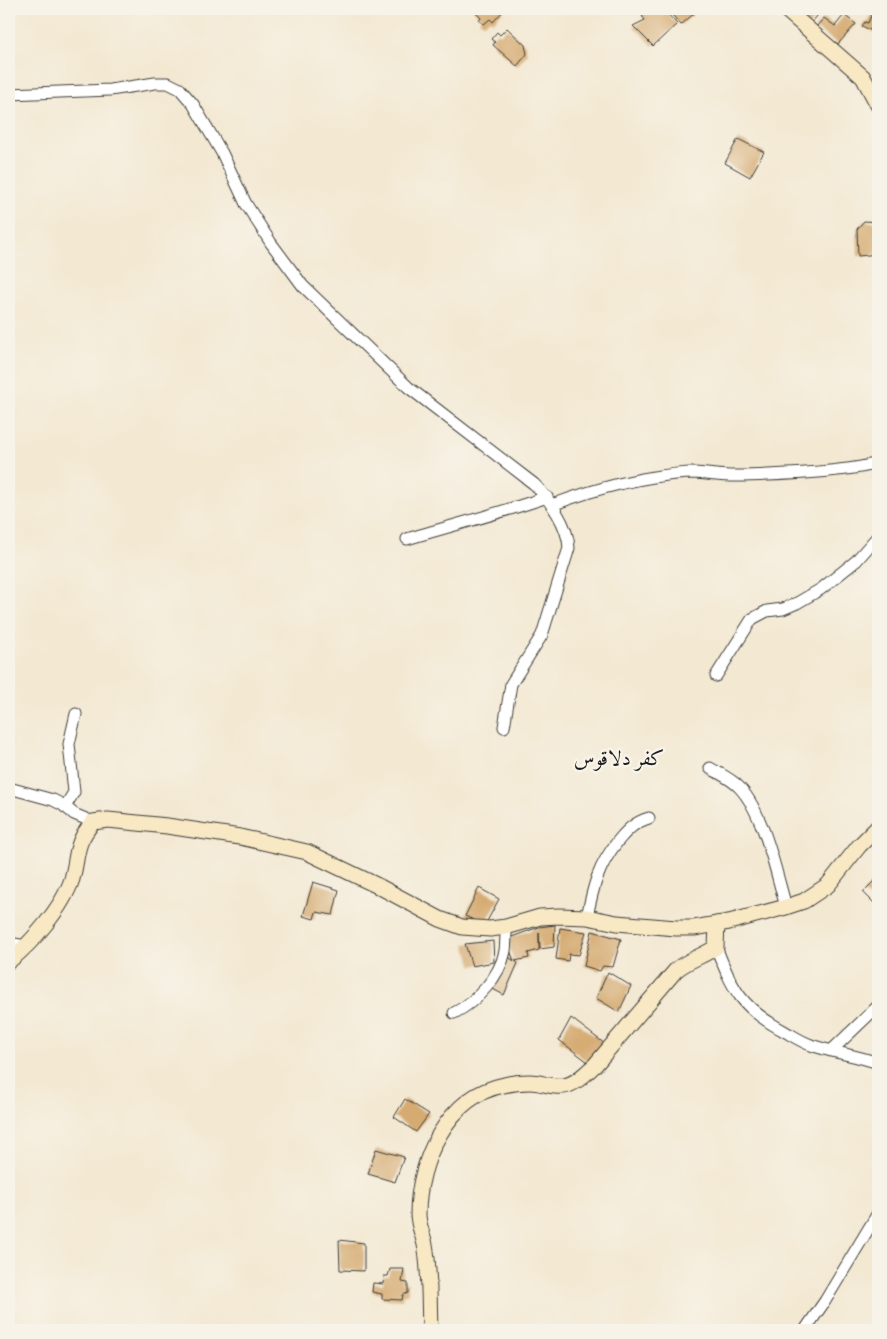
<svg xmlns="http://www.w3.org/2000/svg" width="887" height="1339" viewBox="0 0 887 1339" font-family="'Libre Bodoni',Amiri,serif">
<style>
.building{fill:#d5ab72}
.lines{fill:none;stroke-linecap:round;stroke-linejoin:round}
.street-casing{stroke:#3c3b37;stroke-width:13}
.secondary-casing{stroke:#3c3b37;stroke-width:17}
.street{stroke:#fff;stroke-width:11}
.secondary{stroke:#f8e8c3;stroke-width:15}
.labels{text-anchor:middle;stroke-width:5;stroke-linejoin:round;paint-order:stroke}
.quarter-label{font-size:21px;fill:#1c1c1c;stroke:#f7f3e8}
</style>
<rect width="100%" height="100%" fill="#f7f3e8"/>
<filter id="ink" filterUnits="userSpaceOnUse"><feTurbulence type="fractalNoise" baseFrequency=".02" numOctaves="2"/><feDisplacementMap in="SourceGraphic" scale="10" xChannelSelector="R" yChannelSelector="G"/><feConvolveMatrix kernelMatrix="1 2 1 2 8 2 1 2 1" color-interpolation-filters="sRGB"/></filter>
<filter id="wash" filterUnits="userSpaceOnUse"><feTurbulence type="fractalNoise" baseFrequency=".0096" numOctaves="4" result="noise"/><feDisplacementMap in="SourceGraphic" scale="20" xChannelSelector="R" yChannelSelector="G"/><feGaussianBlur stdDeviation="1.12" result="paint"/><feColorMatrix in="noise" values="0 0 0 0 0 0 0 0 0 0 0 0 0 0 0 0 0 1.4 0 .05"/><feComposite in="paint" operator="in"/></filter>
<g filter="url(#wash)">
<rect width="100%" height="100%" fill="#f3e8d2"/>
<g id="blocks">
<g class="building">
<path d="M472,9H505L493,22L490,19L484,24L479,21L481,18Z"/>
<path d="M651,9H663L677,24L653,46L633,26L645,20L642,16Z"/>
<path d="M667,9H699L681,25Z"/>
<path d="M789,9H821L822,10L808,27Z"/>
<path d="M874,9H878V34L862,26L865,22L868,23Z"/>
<path d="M844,15L856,24L838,44L815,28L824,18L835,26Z"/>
<path d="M507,28L525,45L527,54L517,66L493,45L495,42L491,39L497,32L500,35Z"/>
<path d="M738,139L764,152L750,177L725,163Z"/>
<path d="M864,221L878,222V254L858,256L857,229Z"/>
<path d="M878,877V907L863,892Z"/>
<path d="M313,882L339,890L333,915L316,912L314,919L303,916Z"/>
<path d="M479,888L499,899L485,925L465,916Z"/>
<path d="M555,925L554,947L540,949L539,932V950L528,953L529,958L515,961L518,963L504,995L489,987L506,955L514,961L506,939L539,927Z"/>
<path d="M560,928L586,932L579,955L569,954L568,961L556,959Z"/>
<path d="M592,931L621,939L613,967L603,966L600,971L584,966Z"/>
<path d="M493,941L494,962L472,966L465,944Z"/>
<path d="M608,972L631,986L619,1012L596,998Z"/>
<path d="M571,1018L605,1044L595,1060L591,1058L588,1062L559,1040Z"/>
<path d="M405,1099L429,1114L416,1132L394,1117Z"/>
<path d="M376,1149L404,1157L395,1182L368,1174Z"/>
<path d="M339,1240L364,1243V1271L340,1270Z"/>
<path d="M390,1269H404L402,1282L408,1283V1293L403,1295L402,1300L382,1299V1294L372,1292L373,1283L383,1284L384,1276H388Z"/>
</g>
</g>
</g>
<g filter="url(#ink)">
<use href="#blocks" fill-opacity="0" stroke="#3c3b37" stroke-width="1"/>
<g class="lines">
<defs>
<g id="street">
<path d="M9,94L110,90L155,83H168L180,89L193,104L222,153L246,204L271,243L303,286L408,387L534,484C550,500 568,525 569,548L542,635L511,684L504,727"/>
<path d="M552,505C597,488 641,476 689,473C704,473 719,476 735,476C763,476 790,474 818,472C839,470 858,469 878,463"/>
<path d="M407,539C454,525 501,513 547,497"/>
<path d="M716,676L752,619L767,611L783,609L797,603L821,589L856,561L878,536"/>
<path d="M710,768C720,774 732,779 740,788C764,814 776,872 786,907"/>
<path d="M9,788L53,800L63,805L74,814L93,822"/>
<path d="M65,807L74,792L69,744L76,714"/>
<path d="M587,917C593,887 598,866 618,841C627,830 635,822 649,818"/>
<path d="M9,943L25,946"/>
<path d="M716,947C733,990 741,1008 784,1031C793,1036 802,1042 811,1045C834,1053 856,1055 878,1063"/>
<path d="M454,1013C476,1002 500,977 505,951C506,943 506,935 506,927"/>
<path d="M831,1051L878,1006"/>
<path d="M805,1330L825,1301L878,1213"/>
</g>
<g id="secondary">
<path d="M785,9L863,77L878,105"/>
<path d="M9,961C32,943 63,907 72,879C79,853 74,845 93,822L108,820L167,826L240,837L307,852L380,887L440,919L462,927L490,929L506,927L540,917L559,916L587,917L617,923L676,928H694L729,922L786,907L804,901L828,885L859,846L878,827"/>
<path d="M430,1330C429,1304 430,1277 426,1251C425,1238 418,1227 418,1214C418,1162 447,1096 504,1085C512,1083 521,1082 530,1082C541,1082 553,1088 564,1086C576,1084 586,1073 595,1065L676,970C689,959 704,956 716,947L717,924"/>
</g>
</defs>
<use href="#street" class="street-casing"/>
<use href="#secondary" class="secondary-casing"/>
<use href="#street" class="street"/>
<use href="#secondary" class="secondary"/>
</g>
</g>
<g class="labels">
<g class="quarter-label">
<text x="619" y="765">كفر دلاقوس</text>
</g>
</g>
<rect width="887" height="1339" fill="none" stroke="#f7f3e8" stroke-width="30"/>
</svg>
